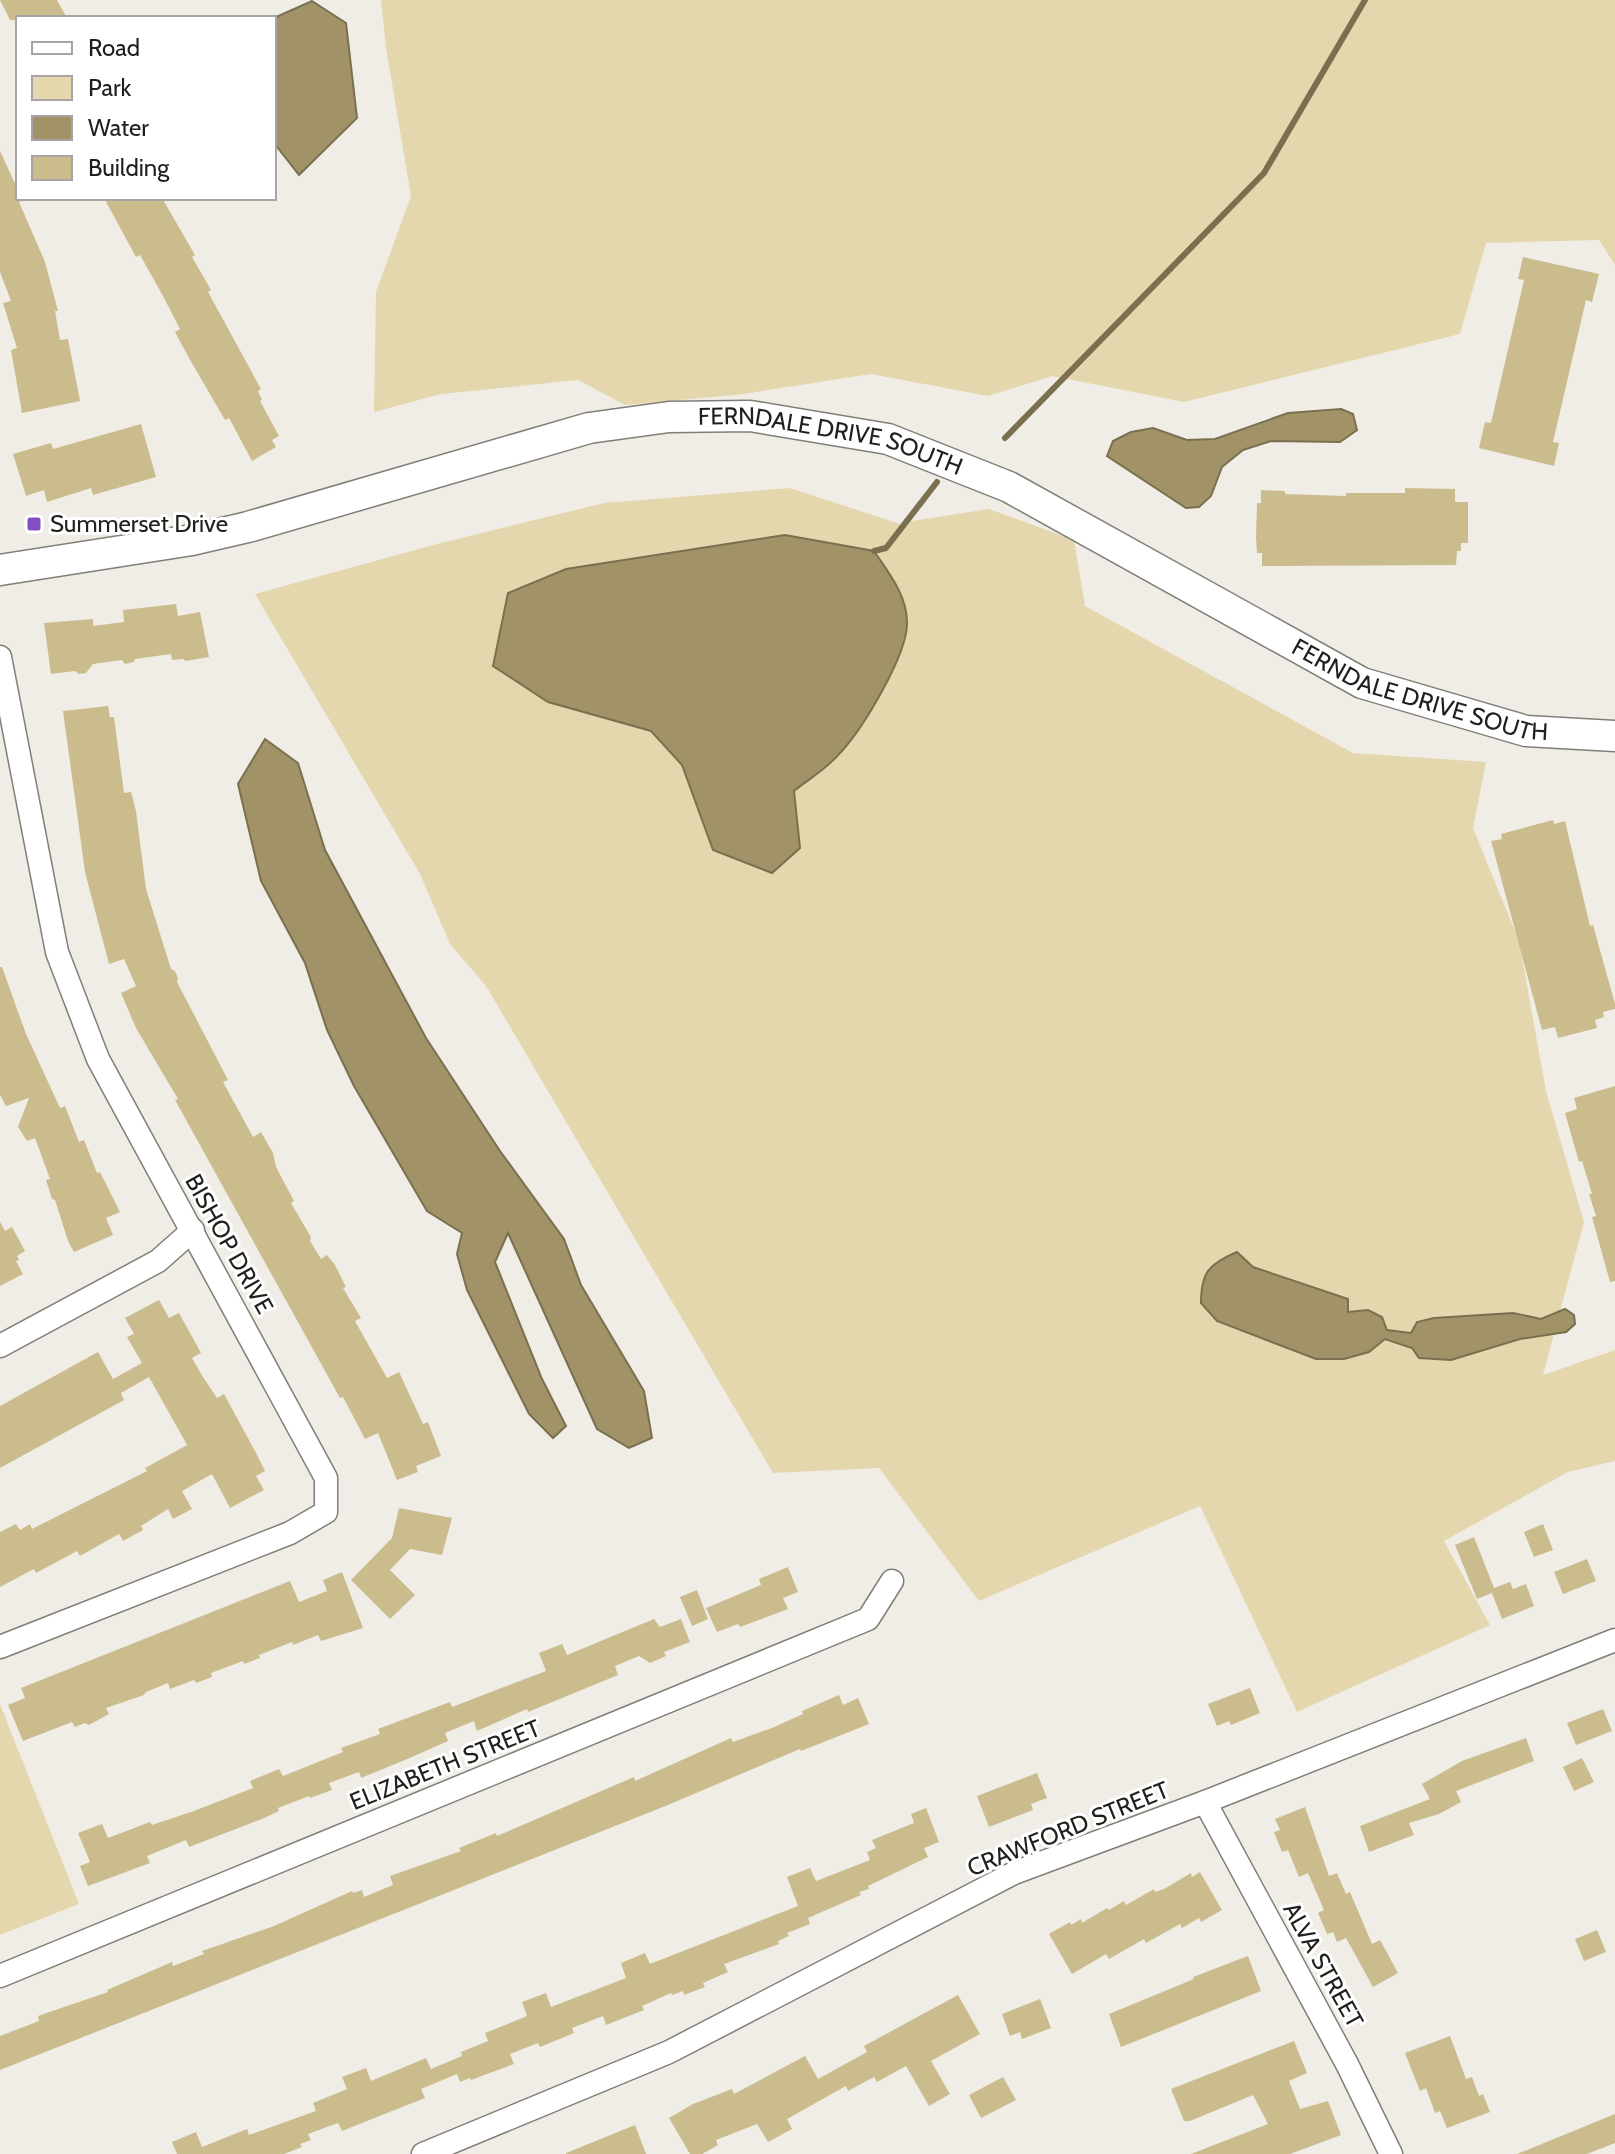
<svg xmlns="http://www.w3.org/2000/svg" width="1615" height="2154" viewBox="0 0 1615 2154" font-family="Cabin,sans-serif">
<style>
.green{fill:#e5d7ad}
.water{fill:#a19367;stroke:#7a7050;stroke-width:2}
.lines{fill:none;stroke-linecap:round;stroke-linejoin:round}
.stream{stroke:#7a7050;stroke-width:6}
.building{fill:#cbbc8e}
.street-casing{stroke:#807e77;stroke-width:25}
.secondary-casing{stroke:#807e77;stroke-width:33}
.street{stroke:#fff;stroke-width:22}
.secondary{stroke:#fff;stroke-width:30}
.poi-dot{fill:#854ec5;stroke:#fff;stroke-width:3}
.labels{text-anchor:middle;stroke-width:6;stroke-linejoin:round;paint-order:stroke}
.street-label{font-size:24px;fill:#201f1c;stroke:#fff}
.poi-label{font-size:24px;fill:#201f1c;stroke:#fff;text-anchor:start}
</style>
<rect width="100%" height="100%" fill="#f0ede6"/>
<g class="green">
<path d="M381,0H1615V265L1599,240L1486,243L1460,334L1184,402L1052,376L988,396L871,374L736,395L625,405L578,380L441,394L374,412L376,292L411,196L386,48Z"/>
<path d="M790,488L903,525L905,522L989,509L1074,540L1085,606L1353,753L1486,762L1473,828L1519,941L1546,1091L1584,1222L1543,1375L1615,1350V1461L1568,1472L1444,1541L1490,1625L1297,1712L1200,1506L979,1601L879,1468L773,1473L486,986L450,944L420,874L255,594L437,544L604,503Z"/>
<path d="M0,1704L79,1904L0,1935Z"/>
</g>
<g class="water">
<path d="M312,1L346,23L357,118L299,175L274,143V18Z"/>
<path d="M1341,409L1353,414L1357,430L1340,442L1271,441L1243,450L1222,467L1211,496L1199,507L1186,508L1107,456L1113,441L1131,432L1153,428L1187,440L1215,439L1288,413Z"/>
<path d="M785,535L874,551C888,572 907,595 907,622C908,654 863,728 841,752C829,767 809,779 794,791L800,848L772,873L713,850L682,765L651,731L548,702L493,666L508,593L566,569Z"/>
<path d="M265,739L298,763L325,850L426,1038L500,1151L564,1239L581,1285L644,1391L652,1438L629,1448L597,1429L508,1233L495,1262L542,1379L566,1426L553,1438L529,1414L467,1290L457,1254L462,1233L427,1211L354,1086L327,1030L305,963L261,881L238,784Z"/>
<path d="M1237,1252L1253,1267L1348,1299V1312L1368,1310L1382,1317L1387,1330L1411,1333L1417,1322L1434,1318L1513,1313L1541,1319L1565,1309L1574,1315L1575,1324L1566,1332L1520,1339L1451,1360L1419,1358L1412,1348L1385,1339L1369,1352L1344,1359H1316L1217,1321L1201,1303C1201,1272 1209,1264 1237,1252Z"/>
</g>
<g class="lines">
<g class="stream">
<path d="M1005,438L1264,173L1365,0"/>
<path d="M874,551L886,548L937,482"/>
</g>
</g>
<g class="building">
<path d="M0,0H57L67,18L10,20Z"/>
<path d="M0,151L18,190V198L23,200L19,202L45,262L58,311H55L60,340L68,339L80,401L22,413L11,350L17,348L3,303L11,301L0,272Z"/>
<path d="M104,198H162L195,255L192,257L211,290L208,292L261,389L258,391L262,400L260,401L279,436L272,440L276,447L252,461L229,418L225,420L189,358L175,332L180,329L163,296L140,255L136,257Z"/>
<path d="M1523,257L1599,274L1592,302L1586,300L1553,442L1559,443L1554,466L1479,448L1485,422L1491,423L1524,280L1518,279Z"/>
<path d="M141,424L156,477L93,495L91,488L47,502L44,490L26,496L13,454L51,443L53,449Z"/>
<path d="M1405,488L1455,489V502H1468V543H1461V551H1457L1456,565L1262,566V553H1257L1256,538L1257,503H1261V490L1285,491V494L1346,496V493H1405Z"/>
<path d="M176,604L178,616L200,612L209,657L186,661L183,659L172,660L171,654L135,659L134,662L125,664L122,660L93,664L86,673L79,674L75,671L51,674L44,623L93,619V626L124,622L123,610Z"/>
<path d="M108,706L110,717H114L124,793L131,792L136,811L146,889L171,969L175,971L178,978L177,982L228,1080L223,1082L253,1137L261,1132L273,1153L276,1167L294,1201L291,1203L311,1237L310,1241L321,1259L327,1255L335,1265L346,1287L343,1288L361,1318L355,1321L387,1378L399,1372L423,1424L428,1422L441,1456L416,1466L418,1472L397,1480L378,1433L365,1439L343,1397L340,1398L175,1100L178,1099L136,1028L121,993L136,986L124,959L109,964L85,872L63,711Z"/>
<path d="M1553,820L1554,824L1565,821L1590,926L1593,925L1615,1004V1009L1603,1012L1604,1017L1595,1020L1597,1028L1558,1038L1555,1027L1542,1030L1491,841L1502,839L1501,834Z"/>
<path d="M0,967H2L26,1034L60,1108L65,1106L79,1142L84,1140L97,1173L100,1172L120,1212L106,1218L113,1235L74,1252L68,1241L55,1200L52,1199L46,1180L50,1179L35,1138L27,1141L18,1127L29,1098L6,1106L0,1095Z"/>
<path d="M1615,1086V1281L1610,1282L1592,1217L1596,1216L1589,1194H1592L1582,1161L1579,1162L1565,1113L1577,1109L1574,1098Z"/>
<path d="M0,1222L5,1231L12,1227L25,1251L17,1256L19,1260L16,1261L23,1274L0,1286Z"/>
<path d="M159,1300L169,1318L179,1313L201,1353L192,1358L203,1377L217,1398L224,1394L255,1451L265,1471L256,1476L264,1490L230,1508L212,1474L182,1491L192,1509L173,1519L168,1509L141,1526L143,1530L123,1541L119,1534L80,1556L77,1551L36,1573L34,1569L0,1587V1532L16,1524L20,1530L30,1524L32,1529L147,1471L145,1468L187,1445L149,1377L121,1393L124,1400L0,1468V1406L98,1352L113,1379L142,1363L127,1337L134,1334L125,1318Z"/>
<path d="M399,1508L452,1518L442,1555L410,1549L390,1570L415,1595L390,1619L351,1580L392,1538Z"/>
<path d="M1543,1524L1553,1550L1534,1557L1524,1532Z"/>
<path d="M1474,1537L1494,1588L1510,1582L1513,1589L1526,1584L1534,1606L1502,1619L1492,1593L1477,1599L1455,1545Z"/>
<path d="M1587,1559L1596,1581L1563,1594L1554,1572Z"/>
<path d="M788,1567L798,1592L783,1598L788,1609L740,1627L738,1624L717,1632L706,1608L761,1585L759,1579Z"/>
<path d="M342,1572L363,1628L321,1641L318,1635L293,1645L292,1642L259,1655L260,1658L244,1664L243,1661L211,1673L212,1677L196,1683L194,1680L170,1689L168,1683L146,1692L144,1695L106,1708L109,1714L89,1725L85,1723L75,1727L72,1722L23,1741L8,1705L25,1698L21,1688L290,1581L299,1602L327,1591L323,1580Z"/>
<path d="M697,1590L708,1619L692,1626L680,1597Z"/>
<path d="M654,1619L660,1627L681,1619L690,1642L664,1652L666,1656L650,1663L639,1656L615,1666L618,1675L528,1712L527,1709L477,1731L474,1721L445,1733L448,1741L412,1757L361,1778L359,1772L329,1783L332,1790L310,1798L309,1796L278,1808L279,1811L262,1819L189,1847L186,1840L147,1856L150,1863L88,1886L80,1866L90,1862L78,1833L102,1824L108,1838L150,1822L152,1825L194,1811L253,1788L250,1781L279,1769L283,1776L343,1752L341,1748L380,1734L378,1729L450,1702L452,1707L546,1671L539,1653L562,1644L567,1655Z"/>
<path d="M1250,1688L1260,1713L1231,1725L1229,1721L1217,1726L1208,1704Z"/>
<path d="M839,1695L843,1705L858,1698L869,1724L801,1751L800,1749L663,1807L0,2070V2036L39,2021L38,2016L108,1992L107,1990L172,1962L173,1966L204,1954L202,1951L274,1926L352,1891L353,1893L362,1890L364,1897L393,1885L390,1876L461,1851L459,1848L496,1833L497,1836L634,1777L635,1781L731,1738L733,1742L772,1728L803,1714L802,1711Z"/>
<path d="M1603,1709L1612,1731L1576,1745L1567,1723Z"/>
<path d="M1526,1738L1534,1761L1456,1791L1461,1802L1439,1814L1409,1823L1414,1835L1369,1852L1360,1826L1430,1799L1422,1784L1462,1761Z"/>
<path d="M1582,1758L1594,1782L1574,1791L1563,1767Z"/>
<path d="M1037,1773L1047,1798L1031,1804L1033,1810L989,1827L977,1796Z"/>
<path d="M1305,1807L1329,1876L1337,1873L1346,1894L1350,1892L1372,1944L1380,1940L1398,1973L1373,1987L1346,1938L1337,1942L1333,1932L1327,1934L1318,1913L1324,1910L1308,1873L1299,1877L1288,1850L1282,1852L1274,1832L1280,1830L1275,1819Z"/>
<path d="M926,1808L939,1842L924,1848L928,1857L868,1886L869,1889L859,1892L861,1895L808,1918L810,1924L787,1933L789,1936L778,1941L779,1944L724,1964L728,1972L703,1983L705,1987L684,1995L683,1991L672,1995L671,1993L642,2006L644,2010L606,2025L603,2016L572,2028L574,2033L540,2047L538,2043L510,2054L514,2064L471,2080L470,2078L460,2082L457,2074L421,2089L425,2098L382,2115L342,2131L338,2123L308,2134L311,2140L300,2144L302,2147L284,2154H177L172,2142L196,2132L202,2147L247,2129L249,2135L316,2111L313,2103L347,2089L342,2077L366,2068L371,2081L426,2058L431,2069L462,2056L461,2052L488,2041L485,2033L527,2016L522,2002L546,1993L551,2007L626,1978L621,1963L645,1953L650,1964L798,1906L787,1877L810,1868L816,1881L870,1860L867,1852L876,1848L872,1840L914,1823L911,1814Z"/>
<path d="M1200,1872L1222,1910L1201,1922L1199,1918L1182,1928L1180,1924L1146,1943L1144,1939L1109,1959L1106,1954L1072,1974L1049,1934L1070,1922L1071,1925L1081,1919L1082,1923L1107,1908L1109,1910L1124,1901L1126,1905L1154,1889L1155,1892L1164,1889L1191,1873L1192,1877Z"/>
<path d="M1597,1930L1606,1952L1584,1961L1575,1939Z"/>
<path d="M1248,1956L1261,1991L1121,2047L1109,2014L1194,1979L1193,1977Z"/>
<path d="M958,1995L980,2034L931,2061L950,2094L929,2106L906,2066L877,2082L874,2077L848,2091L846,2086L787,2119L792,2129L768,2142L757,2124L716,2140L718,2145L702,2154H690L669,2118L693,2104L732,2089L734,2094L805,2056L818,2079L867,2052L864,2046Z"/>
<path d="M1040,1999L1051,2028L1022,2039L1020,2032L1010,2036L1002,2014Z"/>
<path d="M1450,2036L1466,2079L1472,2077L1479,2096L1483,2094L1490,2112L1447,2128L1440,2111L1435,2113L1426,2088L1420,2091L1405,2053Z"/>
<path d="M1294,2041L1307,2073L1289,2081L1300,2109L1328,2101L1341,2135L1290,2154H1191L1268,2124L1253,2095L1190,2121H1184L1171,2089Z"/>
<path d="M1003,2077L1016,2100L981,2118L969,2095Z"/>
<path d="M1615,2114V2143L1587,2154H1517Z"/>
<path d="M635,2125L646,2154H566V2153Z"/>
</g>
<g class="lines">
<defs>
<g id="street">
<path d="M0,657L57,952L98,1059L326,1478V1512L290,1533L0,1647"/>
<path d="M0,1346L158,1261L193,1230"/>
<path d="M1205,1802L1347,2064L1391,2154"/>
<path d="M0,1976L868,1619L892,1581"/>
<path d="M423,2154L669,2052L1014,1873L1205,1802L1615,1640"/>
</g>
<g id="secondary">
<path id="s1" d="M0,570L192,540L248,527L589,428L669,417L750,416L888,439L1009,487L1362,683L1526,731L1615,736"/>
</g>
</defs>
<use href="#street" class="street-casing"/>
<use href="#secondary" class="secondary-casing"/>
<use href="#street" class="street"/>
<use href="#secondary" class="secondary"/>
</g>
<rect class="poi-dot" x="26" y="516" width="16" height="16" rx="4"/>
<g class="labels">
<g class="street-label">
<text dy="8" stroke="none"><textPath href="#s1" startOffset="852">FERNDALE DRIVE SOUTH</textPath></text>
<text dy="8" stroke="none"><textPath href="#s1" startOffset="1500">FERNDALE DRIVE SOUTH</textPath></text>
<text transform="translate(229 1244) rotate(61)" y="8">BISHOP DRIVE</text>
<text transform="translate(445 1765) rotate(-22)" y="8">ELIZABETH STREET</text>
<text transform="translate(1068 1829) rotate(-22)" y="8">CRAWFORD STREET</text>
<text transform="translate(1323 1965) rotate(61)" y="8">ALVA STREET</text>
</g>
<g class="poi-label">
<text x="50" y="532">Summerset Drive</text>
</g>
</g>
<rect x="16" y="16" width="260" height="184" fill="#ffffff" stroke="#a6a5a4" stroke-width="2"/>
<rect x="32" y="42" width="40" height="12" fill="#ffffff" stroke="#a6a5a4" stroke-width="2"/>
<text x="88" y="56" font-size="24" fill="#201f1c">Road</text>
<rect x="32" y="76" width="40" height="24" fill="#e5d7ad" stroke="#a6a5a4" stroke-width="2"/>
<text x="88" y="96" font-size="24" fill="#201f1c">Park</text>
<rect x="32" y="116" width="40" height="24" fill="#a19367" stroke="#a6a5a4" stroke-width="2"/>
<text x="88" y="136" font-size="24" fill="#201f1c">Water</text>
<rect x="32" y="156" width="40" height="24" fill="#cbbc8e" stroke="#a6a5a4" stroke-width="2"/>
<text x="88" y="176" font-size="24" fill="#201f1c">Building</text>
</svg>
